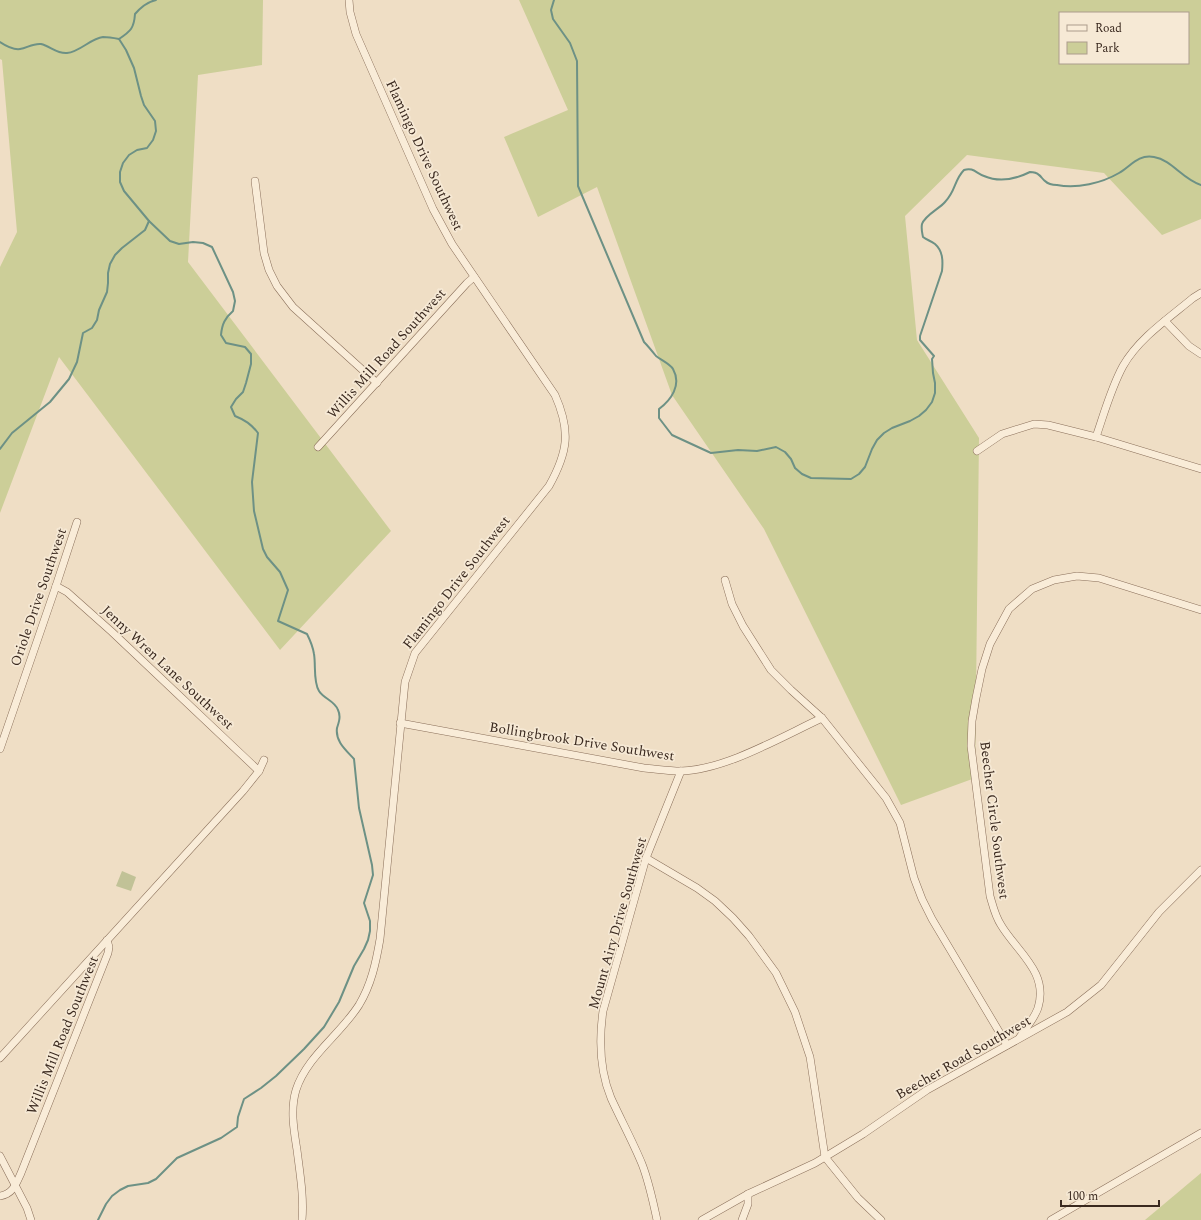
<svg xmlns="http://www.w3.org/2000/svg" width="1201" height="1220" viewBox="0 0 1201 1220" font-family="Spectral,serif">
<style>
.green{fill:#ccce98;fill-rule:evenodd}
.cemetery{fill:#c1c297}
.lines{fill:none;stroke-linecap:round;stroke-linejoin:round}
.stream{stroke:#6d9185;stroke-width:2}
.minor-casing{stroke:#8a6f5a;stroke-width:8}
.minor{stroke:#f9ecd8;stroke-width:7}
.labels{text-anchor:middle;stroke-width:3.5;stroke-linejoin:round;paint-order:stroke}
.street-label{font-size:14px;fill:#3a291f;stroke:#f6e9d5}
</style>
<rect width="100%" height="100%" fill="#efdec5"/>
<g class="green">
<path d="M0,0H263L262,65L198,75L188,262L391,531L280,650L59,357L0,513V267L17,232L2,60L0,59Z"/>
<path d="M519,0H1201V219L1162,235L1104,173L967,155L905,216L917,340L979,438L975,778L901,805L764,529L672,395L597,187L538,217L504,137L568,110ZM1060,13H1188V63H1060Z"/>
<path d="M1201,1173V1220H1145Z"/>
</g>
<path class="cemetery" d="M122,871L136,877L131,891L116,886Z"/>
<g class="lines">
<g class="stream">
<path d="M554,0L551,10L553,19L570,43L577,61L578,186L644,342C648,346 652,351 656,356C661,360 670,364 673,369C682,385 671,400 659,409V418L672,435L711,453L738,450L757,451L776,447L785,452L791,459L795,468L802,474L811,478L851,479L859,474L865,467L872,449L877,440L884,433L892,428L910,421L919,416L926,410L932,402L935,393V383L933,373L932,359L934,356L920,340V336L942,271C943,261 943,251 935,244C931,241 927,240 923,237C922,232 921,229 922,224C925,215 939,209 945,202C956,191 954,180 964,170C973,167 976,173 984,176C1000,183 1016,179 1030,172C1033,172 1037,173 1039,175C1041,176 1043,180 1045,181C1048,184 1053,185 1057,185C1077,189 1102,183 1119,173C1131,166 1138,154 1154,157C1172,160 1182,179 1201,185"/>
<path d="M119,39C131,31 134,28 135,14C141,7 147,2 156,0"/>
<path d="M0,42C6,46 13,50 20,49C27,48 33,43 41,44C50,46 57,54 67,53C80,52 91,38 103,37C108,37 114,38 119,39"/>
<path d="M0,449L12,433L50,402L69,379L77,362L83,333L92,328L97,320L99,310L107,292L108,283V273L110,264L115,255L122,248L145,230L149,221"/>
<path d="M98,1220L106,1204L112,1196L120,1190L128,1186L148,1183L156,1179L177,1158L221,1138L237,1127L238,1117L244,1099L261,1088L276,1076L304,1049L324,1027L339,1002L354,966L364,949L368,940L370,931V921L364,903L373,875L372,865L359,808L354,759C347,751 335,742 337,728C339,722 341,716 338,710C335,701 324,699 319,691C313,681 316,666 314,654C313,647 310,640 307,634L278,621L288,590L280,572L267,557L263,549L254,511L252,482L258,433C251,424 245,420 235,416L231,407L236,399L243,392L246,383L251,364V354L245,347L226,343L221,335C222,324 225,318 233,311L235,301L233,292L212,247L203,243L193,242L179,244L170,241L149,221L124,191L120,182V172L123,163L129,155L137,150L147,148L153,140L156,131L155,121L144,105L141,96L134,68L126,50L119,39"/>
</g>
<defs>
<g id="minor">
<path d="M255,181L264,253L269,270L277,286L293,307L377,383"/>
<path d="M1165,321L1189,346L1201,354"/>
<path d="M1096,437C1104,414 1111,388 1123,366C1139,338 1169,318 1193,298L1201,293"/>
<path d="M318,447L467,283L474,277"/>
<path d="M977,451L1002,434L1034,424L1048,425L1096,437L1201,469"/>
<path d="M725,580L732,604L743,626L771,670L791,690L822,718L886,798L900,823L914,878L922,899L932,919L1007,1045"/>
<path d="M56,586L67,592L112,632L259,771"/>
<path d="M400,723L644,768C656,769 669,771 681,771C725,770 781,737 822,718"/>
<path d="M0,749L56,586L77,522"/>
<path d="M646,858L697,888L715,901L733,918L749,936L776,973L795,1012L810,1057L825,1157L858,1198L881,1220"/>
<path d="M1020,1037C1026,1028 1034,1019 1038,1008C1049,972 1017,952 1001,925C995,916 993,906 990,896L971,746L972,721L976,698L982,669L990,644L1009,609L1032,589L1054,580L1077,576L1099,578L1201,610"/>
<path d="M0,1058L243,791L259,771L264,760"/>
<path d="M0,1156L27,1208L31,1220"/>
<path d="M0,1196C13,1194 16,1184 21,1173L108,953L109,947L107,940"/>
<path d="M302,1220C304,1197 300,1174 297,1150C294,1131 290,1110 296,1090C307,1056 340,1035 359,1005C371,985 376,963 380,939L405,682L415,653L549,486C568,452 571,431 555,395L452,244L433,209L356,34L350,12L349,0"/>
<path d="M657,1220C653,1201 649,1182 642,1164C633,1142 621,1120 611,1098C600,1071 599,1039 603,1011L646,858L681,771"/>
<path d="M702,1220L748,1194L815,1163L863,1134L927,1090L1067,1012L1101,985L1159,912L1201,870"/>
<path d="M742,1220L748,1204V1194"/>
<path d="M1051,1220L1201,1133"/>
</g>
</defs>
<use href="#minor" class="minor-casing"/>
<use href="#minor" class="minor"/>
</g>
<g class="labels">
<g class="street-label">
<text transform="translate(425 155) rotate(65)" y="5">Flamingo Drive Southwest</text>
<text transform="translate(386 353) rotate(-48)" y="5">Willis Mill Road Southwest</text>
<text transform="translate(456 582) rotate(-52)" y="5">Flamingo Drive Southwest</text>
<text transform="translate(38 597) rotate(-71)" y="5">Oriole Drive Southwest</text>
<text transform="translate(168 667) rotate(43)" y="5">Jenny Wren Lane Southwest</text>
<text transform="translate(582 741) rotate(9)" y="5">Bollingbrook Drive Southwest</text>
<text transform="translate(995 820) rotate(83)" y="5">Beecher Circle Southwest</text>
<text transform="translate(617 923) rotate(-74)" y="5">Mount Airy Drive Southwest</text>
<text transform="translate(62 1035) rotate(-68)" y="5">Willis Mill Road Southwest</text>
<text transform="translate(963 1057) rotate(-30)" y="5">Beecher Road Southwest</text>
</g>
</g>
<rect x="1059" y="12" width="130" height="52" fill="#f6e9d5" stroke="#ab9c8c"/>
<rect x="1067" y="25" width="20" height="6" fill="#f9ecd8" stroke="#ab9c8c"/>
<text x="1095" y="32" font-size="12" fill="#3a291f">Road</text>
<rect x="1067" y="42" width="20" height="12" fill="#ccce98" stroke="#ab9c8c"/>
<text x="1095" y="52" font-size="12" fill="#3a291f">Park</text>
<path d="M1061 1200v6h98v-6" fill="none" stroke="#3a291f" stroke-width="2"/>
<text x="1067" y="1200" font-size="12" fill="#3a291f" stroke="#f6e9d5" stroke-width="3" paint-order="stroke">100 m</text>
</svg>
